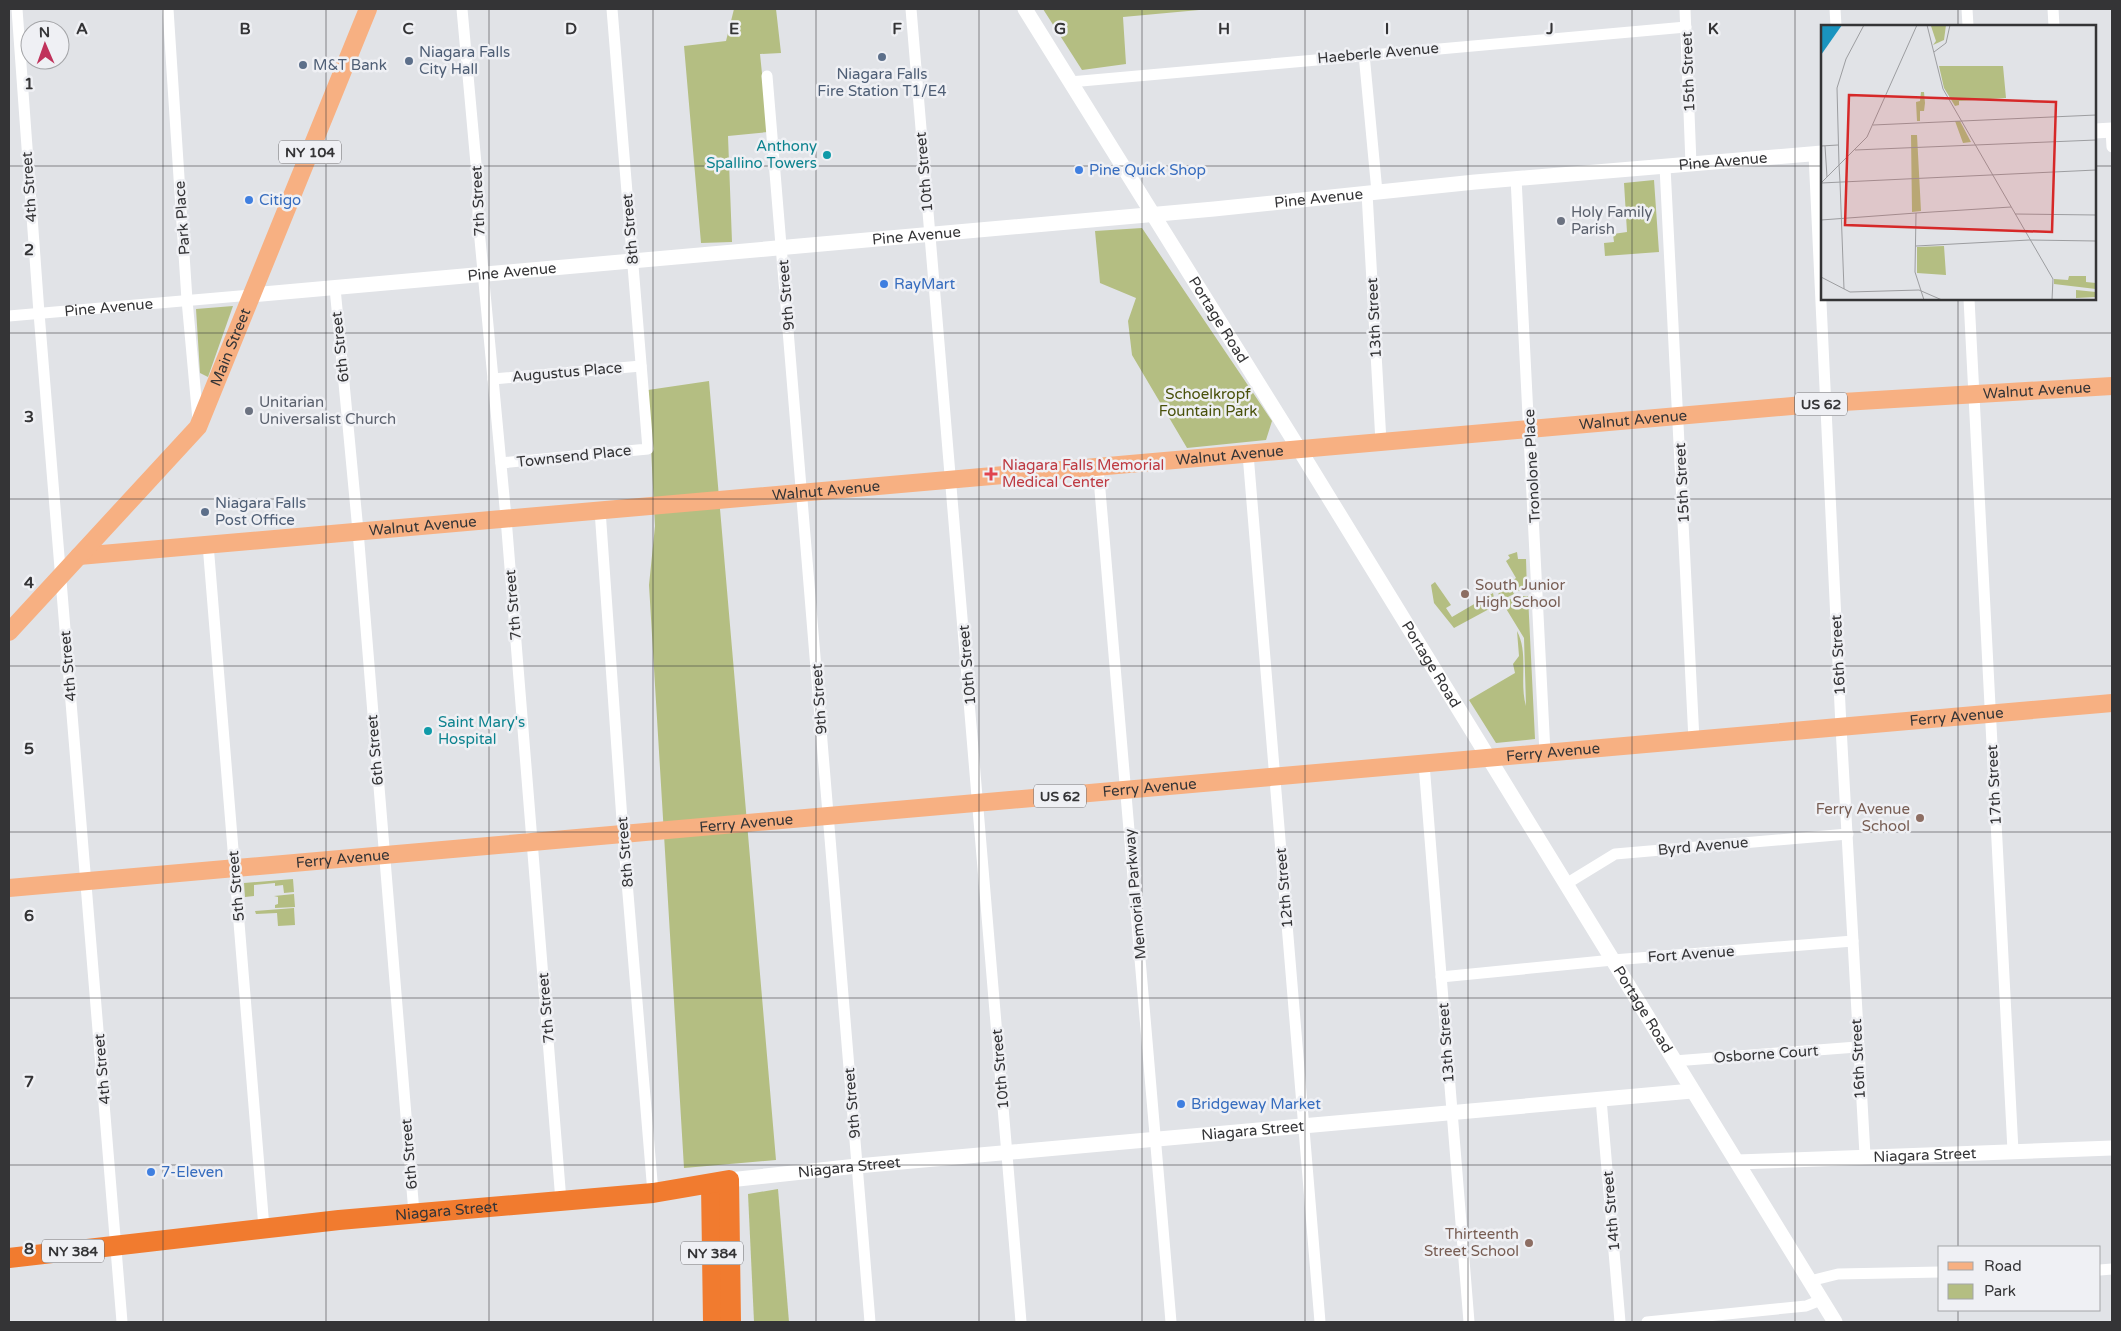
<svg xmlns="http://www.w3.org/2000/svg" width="2121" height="1331" viewBox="0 0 2121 1331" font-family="'Varela Round',sans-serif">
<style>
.green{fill:#b4be82}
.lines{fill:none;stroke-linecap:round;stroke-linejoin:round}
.street{stroke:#fff;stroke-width:11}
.secondary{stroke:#fff;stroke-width:15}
.primary{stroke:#f7b082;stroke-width:18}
.highway{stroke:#f17b2f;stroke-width:20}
.grid{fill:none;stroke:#343436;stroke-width:1;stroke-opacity:0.55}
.service-dot{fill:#5c6f8a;stroke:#eff0f4;stroke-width:2}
.culture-dot{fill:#0f9aa8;stroke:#eff0f4;stroke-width:2}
.shop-dot{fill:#3f7fe0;stroke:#eff0f4;stroke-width:2}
.worship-dot{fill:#6b7280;stroke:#eff0f4;stroke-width:2}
.health-dot{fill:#e0444e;stroke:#eff0f4;stroke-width:2}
.education-dot{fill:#8d6e63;stroke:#eff0f4;stroke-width:2}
.labels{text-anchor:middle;stroke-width:5;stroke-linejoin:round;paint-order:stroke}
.shield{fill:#eff0f4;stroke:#6c6c6f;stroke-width:1}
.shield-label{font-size:14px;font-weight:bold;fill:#343436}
.service-label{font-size:15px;fill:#4e5e75;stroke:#eff0f4;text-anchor:start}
.street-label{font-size:15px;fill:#343436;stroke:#eff0f4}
.culture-label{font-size:15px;fill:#0d838f;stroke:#eff0f4;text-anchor:end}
.shop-label{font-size:15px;fill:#366cbe;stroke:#eff0f4;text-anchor:start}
.worship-label{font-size:15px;fill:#5b616d;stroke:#eff0f4;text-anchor:start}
.park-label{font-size:15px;fill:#49510b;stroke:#eff0f4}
.health-label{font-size:15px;fill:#be3a42;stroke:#eff0f4;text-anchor:start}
.education-label{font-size:15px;fill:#785e54;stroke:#eff0f4;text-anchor:end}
.inset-road{fill:none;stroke:#9c9da0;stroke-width:1}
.view{fill:#d62828;fill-opacity:0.15;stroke:#d62828;stroke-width:2.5}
.inset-edge{fill:none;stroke:#343436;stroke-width:2.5}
.grid-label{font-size:16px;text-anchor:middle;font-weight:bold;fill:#343436;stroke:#eff0f4;stroke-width:5;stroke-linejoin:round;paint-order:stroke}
</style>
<rect width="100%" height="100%" fill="#e1e3e7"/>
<g class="green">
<path d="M734,9H776L781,53L760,54L768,132L728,136L732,242L701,243L684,46L726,41Z"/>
<path d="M1043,9H1210L1123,17L1126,64L1082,70Z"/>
<path d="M1654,180L1659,252L1605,256L1604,243L1614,242L1613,234L1627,232L1624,183Z"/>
<path d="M1142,228L1272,421L1266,440L1187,448L1132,355L1128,321L1136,298L1100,283L1095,231Z"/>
<path d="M233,306L208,377L200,373L196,309Z"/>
<path d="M709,381L776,1160L684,1168L649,585L655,526L648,390Z"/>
<path d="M1517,552L1518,559H1526L1527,591H1517L1511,582L1516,578L1506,561L1510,558L1508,555Z"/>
<path d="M1435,582L1451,605L1446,608L1452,617L1493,593L1495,603L1491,608L1454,628L1434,603L1431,585Z"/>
<path d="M1509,585L1514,594L1506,598L1498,594Z"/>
<path d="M1519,596H1528L1535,739L1496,743L1469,700L1515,673L1513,664L1519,656L1517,631C1529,654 1519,682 1526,706L1524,638L1502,602Z"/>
<path d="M293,879L294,892L284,893L283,885L275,886V883L254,885V896L245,897L244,883Z"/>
<path d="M294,894L295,907L275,908V905L278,904V897L274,896Z"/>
<path d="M294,908L295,925L278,926L277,913L256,914L255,911Z"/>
<path d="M778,1189L789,1322H754L748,1194Z"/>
</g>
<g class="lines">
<g class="street">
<path d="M17,9L39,313L122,1322"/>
<path d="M168,9L187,300L198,420"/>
<path d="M462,9L478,186V218L506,518L561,1201"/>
<path d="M911,9L1021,1322"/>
<path d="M1685,9L1691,164"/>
<path d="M1835,9L1836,26"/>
<path d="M1967,9L1968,26"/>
<path d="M2053,9L2054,26"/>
<path d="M1364,54L1377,192"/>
<path d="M767,76L870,1322"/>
<path d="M1070,82L1686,27"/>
<path d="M2111,130L2112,147"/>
<path d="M1814,154L1841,727L1865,1155"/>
<path d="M1665,167L1694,740"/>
<path d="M1516,178L1545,753"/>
<path d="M1367,193L1381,442"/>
<path d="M335,288L358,531L414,1213"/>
<path d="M1969,299L2013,1151"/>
<path id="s1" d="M9,316L251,295"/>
<path d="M493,379L641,366"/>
<path d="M1248,454L1320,1322"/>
<path d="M501,463L648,449L612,9"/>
<path d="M1098,467L1171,1322"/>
<path d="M600,510L623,834L653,1193"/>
<path d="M208,544L264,1228"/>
<path d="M1424,764L1469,1322"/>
<path d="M1566,884L1615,854L1848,834"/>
<path d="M1441,977L1613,960L1853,941"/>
<path d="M1674,1061L1857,1047"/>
<path d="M1601,1099L1620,1322"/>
<path d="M2100,1270L2112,1269"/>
<path d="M1810,1281L1838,1274L1940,1272"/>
<path d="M1647,1322L1806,1306L1821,1300"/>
</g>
<g class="secondary">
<path id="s2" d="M1025,9L1299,449L1835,1322"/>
<path d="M2095,131L2112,130"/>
<path id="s3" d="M251,295L1214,209L1475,182L1822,153"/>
<path id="s4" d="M1737,1162L2112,1148"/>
<path id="s5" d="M729,1180L857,1166L1692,1091"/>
</g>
<g class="primary">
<path id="s6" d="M79,556L1826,403L2112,386"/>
<path id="s7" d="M9,632L198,427L368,9"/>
<path id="s8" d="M9,888L2112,703"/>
</g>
<g class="highway">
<path d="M711,1184L713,1322"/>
<path id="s9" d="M9,1258L339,1220L653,1193L729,1180L731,1322"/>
</g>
</g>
<path class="grid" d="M163,9V1322M326,9V1322M489,9V1322M653,9V1322M816,9V1322M979,9V1322M1142,9V1322M1305,9V1322M1468,9V1322M1632,9V1322M1795,9V1322M1958,9V26M9,166H1822M2095,166H2112M1958,299V1247M9,333H2112M9,499H2112M9,666H2112M9,832H2112M9,998H2112M9,1165H2112M1958,1310V1322"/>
<g class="service-dot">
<circle cx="882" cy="57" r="5"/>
<circle cx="409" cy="61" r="5"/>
<circle cx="303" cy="65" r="5"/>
<circle cx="205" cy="512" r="5"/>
</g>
<g class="culture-dot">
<circle cx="827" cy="155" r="5"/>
<circle cx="428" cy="731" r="5"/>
</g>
<g class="shop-dot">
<circle cx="1079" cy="170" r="5"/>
<circle cx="249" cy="200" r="5"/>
<circle cx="884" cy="284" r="5"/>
<circle cx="1181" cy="1104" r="5"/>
<circle cx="151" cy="1172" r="5"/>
</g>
<g class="worship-dot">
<circle cx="1561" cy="221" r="5"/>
<circle cx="249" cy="411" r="5"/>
</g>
<path class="health-dot" d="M988.5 466.5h5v5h5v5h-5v5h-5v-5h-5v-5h5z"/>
<g class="education-dot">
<circle cx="1465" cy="594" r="5"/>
<circle cx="1920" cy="818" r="5"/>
<circle cx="1529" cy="1243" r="5"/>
</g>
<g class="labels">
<g class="shield">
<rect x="279" y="140.5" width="62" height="23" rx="4"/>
<rect x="1795" y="392.5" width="52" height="23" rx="4"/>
<rect x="1034" y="784.5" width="52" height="23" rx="4"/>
<rect x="42" y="1239.5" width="62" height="23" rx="4"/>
<rect x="681" y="1241.5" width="62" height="23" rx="4"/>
</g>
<g class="shield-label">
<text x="310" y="157">NY 104</text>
<text x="1821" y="409">US 62</text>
<text x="1060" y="801">US 62</text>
<text x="73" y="1256">NY 384</text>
<text x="712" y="1258">NY 384</text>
</g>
<g class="service-label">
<text x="419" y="57">Niagara Falls<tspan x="419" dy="17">City Hall</tspan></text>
<text x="313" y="70">M&amp;T Bank</text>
<text x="882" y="79" text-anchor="middle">Niagara Falls<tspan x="882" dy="17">Fire Station T1/E4</tspan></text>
<text x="215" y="508">Niagara Falls<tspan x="215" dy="17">Post Office</tspan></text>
</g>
<g class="street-label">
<text transform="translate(1378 53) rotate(-5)" y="5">Haeberle Avenue</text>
<text transform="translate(1688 72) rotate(-92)" y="5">15th Street</text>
<text dy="5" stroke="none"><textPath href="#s3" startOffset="1478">Pine Avenue</textPath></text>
<text transform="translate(924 172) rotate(-95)" y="5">10th Street</text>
<text transform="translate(29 187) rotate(-94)" y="5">4th Street</text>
<text dy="5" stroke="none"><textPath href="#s3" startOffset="1072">Pine Avenue</textPath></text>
<text transform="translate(478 201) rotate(-93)" y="5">7th Street</text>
<text transform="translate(182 218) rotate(-94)" y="5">Park Place</text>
<text transform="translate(630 229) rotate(-95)" y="5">8th Street</text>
<text dy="5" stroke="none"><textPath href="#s3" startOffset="668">Pine Avenue</textPath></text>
<text dy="5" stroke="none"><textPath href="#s3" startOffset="262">Pine Avenue</textPath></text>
<text transform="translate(786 295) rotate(-95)" y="5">9th Street</text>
<text dy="5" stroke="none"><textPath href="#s1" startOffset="100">Pine Avenue</textPath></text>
<text transform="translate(1374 318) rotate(-93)" y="5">13th Street</text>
<text dy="5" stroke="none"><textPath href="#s2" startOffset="366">Portage Road</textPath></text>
<text dy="5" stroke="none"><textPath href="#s7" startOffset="365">Main Street</textPath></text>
<text transform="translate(340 347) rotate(-96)" y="5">6th Street</text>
<text transform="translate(567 372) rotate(-5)" y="5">Augustus Place</text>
<text dy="5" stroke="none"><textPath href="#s6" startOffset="1965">Walnut Avenue</textPath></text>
<text dy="5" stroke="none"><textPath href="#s6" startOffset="1560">Walnut Avenue</textPath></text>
<text dy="5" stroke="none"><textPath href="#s6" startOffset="1155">Walnut Avenue</textPath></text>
<text transform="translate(574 456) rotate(-6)" y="5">Townsend Place</text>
<text transform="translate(1532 466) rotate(-93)" y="5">Tronolone Place</text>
<text transform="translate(1682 483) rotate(-93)" y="5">15th Street</text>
<text dy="5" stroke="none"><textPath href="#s6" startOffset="750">Walnut Avenue</textPath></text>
<text dy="5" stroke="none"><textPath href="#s6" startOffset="345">Walnut Avenue</textPath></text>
<text transform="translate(513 605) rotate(-95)" y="5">7th Street</text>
<text transform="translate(1838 655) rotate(-93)" y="5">16th Street</text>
<text transform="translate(967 665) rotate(-95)" y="5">10th Street</text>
<text dy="5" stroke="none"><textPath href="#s2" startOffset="771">Portage Road</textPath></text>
<text transform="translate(68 666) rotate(-95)" y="5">4th Street</text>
<text transform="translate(819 699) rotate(-94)" y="5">9th Street</text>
<text dy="5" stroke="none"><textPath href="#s8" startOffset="1955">Ferry Avenue</textPath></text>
<text transform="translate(375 750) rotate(-95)" y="5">6th Street</text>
<text dy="5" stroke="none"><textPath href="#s8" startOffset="1550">Ferry Avenue</textPath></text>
<text transform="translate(1994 785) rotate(-93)" y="5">17th Street</text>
<text dy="5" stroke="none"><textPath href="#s8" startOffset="1145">Ferry Avenue</textPath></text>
<text dy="5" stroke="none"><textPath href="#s8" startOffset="740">Ferry Avenue</textPath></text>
<text transform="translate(1703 846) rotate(-5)" y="5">Byrd Avenue</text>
<text transform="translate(625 852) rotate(-95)" y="5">8th Street</text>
<text dy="5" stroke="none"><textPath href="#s8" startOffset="335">Ferry Avenue</textPath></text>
<text transform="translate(236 886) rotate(-95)" y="5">5th Street</text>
<text transform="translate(1284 888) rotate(-95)" y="5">12th Street</text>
<text transform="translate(1135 894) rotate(-95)" y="5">Memorial Parkway</text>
<text transform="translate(1691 954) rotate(-4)" y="5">Fort Avenue</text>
<text transform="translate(546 1008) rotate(-95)" y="5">7th Street</text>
<text dy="5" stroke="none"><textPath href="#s2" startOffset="1176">Portage Road</textPath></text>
<text transform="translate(1446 1043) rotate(-94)" y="5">13th Street</text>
<text transform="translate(1766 1054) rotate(-4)" y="5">Osborne Court</text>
<text transform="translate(1858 1059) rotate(-93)" y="5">16th Street</text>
<text transform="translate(102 1069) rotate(-95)" y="5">4th Street</text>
<text transform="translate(1000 1069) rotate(-95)" y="5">10th Street</text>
<text transform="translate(852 1103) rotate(-95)" y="5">9th Street</text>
<text dy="5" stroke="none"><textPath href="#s5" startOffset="526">Niagara Street</textPath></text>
<text transform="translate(409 1154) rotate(-95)" y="5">6th Street</text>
<text dy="5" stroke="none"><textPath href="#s4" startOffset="188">Niagara Street</textPath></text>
<text dy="5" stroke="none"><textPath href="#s5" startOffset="121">Niagara Street</textPath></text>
<text dy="5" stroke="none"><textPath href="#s9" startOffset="440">Niagara Street</textPath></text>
<text transform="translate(1611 1211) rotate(-95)" y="5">14th Street</text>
</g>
<g class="culture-label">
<text x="817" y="151">Anthony<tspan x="817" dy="17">Spallino Towers</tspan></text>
<text x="438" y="727" text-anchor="start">Saint Mary's<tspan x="438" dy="17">Hospital</tspan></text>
</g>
<g class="shop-label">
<text x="1089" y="175">Pine Quick Shop</text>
<text x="259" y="205">Citigo</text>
<text x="894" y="289">RayMart</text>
<text x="1191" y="1109">Bridgeway Market</text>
<text x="161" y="1177">7-Eleven</text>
</g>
<g class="worship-label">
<text x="1571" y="217">Holy Family<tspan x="1571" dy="17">Parish</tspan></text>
<text x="259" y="407">Unitarian<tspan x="259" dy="17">Universalist Church</tspan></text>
</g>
<g class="park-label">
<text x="1208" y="399">Schoelkropf<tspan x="1208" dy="17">Fountain Park</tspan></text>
</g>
<g class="health-label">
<text x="1002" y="470">Niagara Falls Memorial<tspan x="1002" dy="17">Medical Center</tspan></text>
</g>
<g class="education-label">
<text x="1475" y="590" text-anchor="start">South Junior<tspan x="1475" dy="17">High School</tspan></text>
<text x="1910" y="814">Ferry Avenue<tspan x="1910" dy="17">School</tspan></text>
<text x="1519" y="1239">Thirteenth<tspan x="1519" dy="17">Street School</tspan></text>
</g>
</g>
<g transform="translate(1821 25)">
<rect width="275" height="275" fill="#e1e3e7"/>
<path d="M117,0H125L123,15L112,20L115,16L110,1ZM118,41H182L185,73L138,76V80L134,81L123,63ZM100,67H103L104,78L103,86H99V96H96L95,77L99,76ZM134,96H139L150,117L142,118ZM90,110H96L100,186L91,187ZM123,221L125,250L96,248V222ZM248,251H265V257L275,258V264L233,259V254L247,255ZM255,265L275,267V272L255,273Z" fill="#b4be82"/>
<path d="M0,0H21L0,30Z" fill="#1a94bf"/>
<path class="inset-road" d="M106,0L122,64L232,254L231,275M113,27L125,18L129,0M52,100L275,90M0,121L17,120M4,121L6,152M34,125L275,115M18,140L16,63L25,34L43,0M18,140L19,157M19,157L23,264M0,158L275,145M0,158L46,112L96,0M95,188L190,182M194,189L275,190M0,195L95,188L94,247L103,275M95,221L208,215L275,216M0,252L29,267L98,265L121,275"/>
<path class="view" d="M28,70L235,77L231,207L24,200Z"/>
<rect width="275" height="275" class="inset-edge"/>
</g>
<g class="grid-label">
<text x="82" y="34">A</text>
<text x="245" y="34">B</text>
<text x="408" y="34">C</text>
<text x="571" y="34">D</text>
<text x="734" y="34">E</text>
<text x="897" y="34">F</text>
<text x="1060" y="34">G</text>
<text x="1224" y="34">H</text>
<text x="1387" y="34">I</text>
<text x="1550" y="34">J</text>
<text x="1713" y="34">K</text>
<text x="29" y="89">1</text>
<text x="29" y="255">2</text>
<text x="29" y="422">3</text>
<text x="29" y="588">4</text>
<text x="29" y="754">5</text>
<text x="29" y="921">6</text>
<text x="29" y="1087">7</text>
<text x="29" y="1254">8</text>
</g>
<rect width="2121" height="1331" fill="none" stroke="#343436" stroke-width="20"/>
<rect x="1938" y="1246" width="162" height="65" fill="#eff0f4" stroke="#a4a5a8"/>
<rect x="1948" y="1262" width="25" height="8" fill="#f7b082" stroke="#a4a5a8"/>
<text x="1984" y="1271" font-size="15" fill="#343436">Road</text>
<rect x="1948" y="1284" width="25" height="15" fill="#b4be82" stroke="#a4a5a8"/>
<text x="1984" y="1296" font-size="15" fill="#343436">Park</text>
<g transform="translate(45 45) rotate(358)"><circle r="24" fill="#eff0f4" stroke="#a4a5a8"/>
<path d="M0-4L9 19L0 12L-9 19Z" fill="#c0325b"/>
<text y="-8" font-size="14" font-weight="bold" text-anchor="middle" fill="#343436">N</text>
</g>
</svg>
